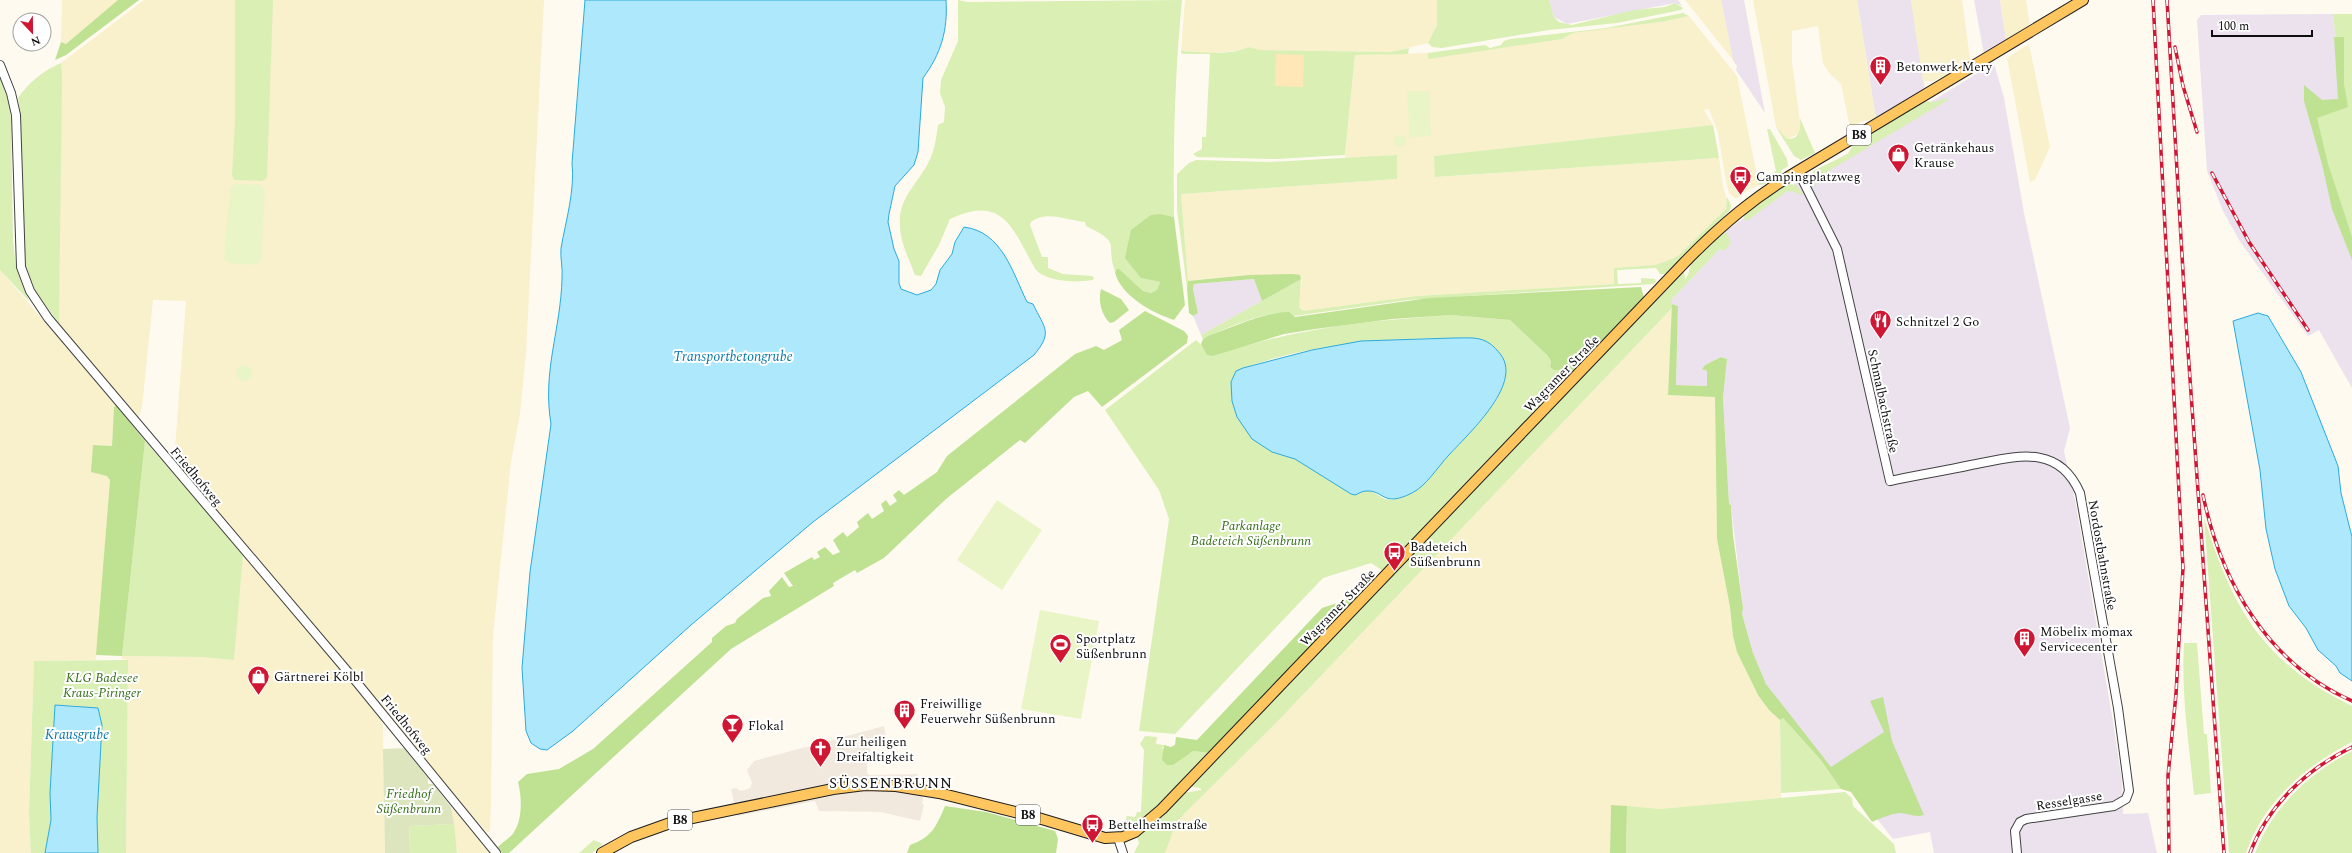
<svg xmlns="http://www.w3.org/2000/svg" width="2352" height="853" viewBox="0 0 2352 853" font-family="Spectral,serif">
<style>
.industrial{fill:#ebe2ee}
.farmland{fill:#f9f0cc}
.green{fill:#d9efb4;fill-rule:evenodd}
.forest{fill:#bee192}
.sand{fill:#ffe7b8}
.cemetery{fill:#dce5bd}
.pitch{fill:#eaf5c7}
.plaza{fill:#f1e9dd}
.water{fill:#aee8fd;stroke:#2caadd}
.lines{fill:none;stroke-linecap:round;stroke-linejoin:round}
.minor-casing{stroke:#414141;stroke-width:10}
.major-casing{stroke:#1f1f1f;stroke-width:12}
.minor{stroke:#fff;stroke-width:8}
.major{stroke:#ffc660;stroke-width:10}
.rail-casing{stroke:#cf1633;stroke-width:3.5}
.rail{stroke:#fff;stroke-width:2;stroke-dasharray:6;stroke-linecap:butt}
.labels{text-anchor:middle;stroke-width:4;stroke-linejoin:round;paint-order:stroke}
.shield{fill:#fff;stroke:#565656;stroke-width:1}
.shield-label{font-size:12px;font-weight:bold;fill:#0e0e0e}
.poi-label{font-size:13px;fill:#0e0e0e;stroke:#fff;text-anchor:start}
.street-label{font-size:13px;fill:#0e0e0e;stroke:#fff}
.park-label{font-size:13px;font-style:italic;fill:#336e17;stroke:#fff}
.water-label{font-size:14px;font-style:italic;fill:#0879af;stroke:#fff}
.quarter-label{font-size:15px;letter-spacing:1px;fill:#0e0e0e;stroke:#fff}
</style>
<rect width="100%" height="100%" fill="#fffaf0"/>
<g class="industrial">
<path d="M1549,0H1678L1682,6L1675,3L1567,24L1554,17Z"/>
<path d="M1721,0H1744L1765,113L1736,70L1737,66L1733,60Z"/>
<path d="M1857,0H1911L1925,90L1876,119Z"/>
<path d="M1974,0H2000L2006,40L1984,54Z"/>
<path d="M2333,14L2343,105L2352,247V388L2319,330L2308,336L2239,240L2223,211L2207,171L2197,20L2201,15Z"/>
<path d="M1994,63L2004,98L2024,213L2070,428L2064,451L2076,505L2112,716L2122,781L2123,814L2148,813L2157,853H1934L1930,832L1893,839L1835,766L1829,768L1766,684L1753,653L1742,614L1743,608L1731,505L1729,504L1723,398L1727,359L1721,357L1705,365L1702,369L1707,371V386L1676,385L1678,306L1672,304V299L1720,249L1724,251L1728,235L1724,232L1787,188L1814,174Z"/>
<path d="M1254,279L1262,301L1201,335L1193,316L1198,313L1193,289L1194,284Z"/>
</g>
<g class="farmland">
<path d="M62,0H118L66,44L61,42Z"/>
<path d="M144,0H544L526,354L520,414L511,462L493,635L491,805L490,830L488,833L451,793L361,681L174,461L186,301L153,300L142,407L138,420L59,324L61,63Z"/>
<path d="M1185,0H1437L1439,12L1437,25L1428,43L1391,52L1259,50L1248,47L1243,50L1213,53L1181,51Z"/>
<path d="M1685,0H1721L1733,60Z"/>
<path d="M1753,0H1857L1876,119L1860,122L1850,128L1841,84L1831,75L1823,64L1818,26L1792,31V62L1801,129L1798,134L1787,140L1776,127Z"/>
<path d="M1911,0H1962L1970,59L1968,63L1952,73L1933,81H1923Z"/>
<path d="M2000,0H2026L2030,26L2006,40Z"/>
<path d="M1689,16L1737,76L1759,185L1750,189L1736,199L1729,193L1726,182L1718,133L1709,109L1704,110L1713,125L1434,156L1436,177L1719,158L1723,186L1727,200L1726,209L1679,255L1672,259L1655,265L1614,268V284L1417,296L1303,311L1299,308L1298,302L1302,281L1300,275H1249L1188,281L1181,194L1396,179L1397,155L1345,159L1355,55L1428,53V58L1562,39L1573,33L1661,22Z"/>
<path d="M2029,44L2050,147L2035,180L2030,182L2007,58Z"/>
<path d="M0,270L116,405L114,407L112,446L93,445L110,480L96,660L34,661L29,814L31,853H0Z"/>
<path d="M1672,308L1668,395L1715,397L1717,539L1730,607L1733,636L1737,652L1758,695L1769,710L1780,720L1781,798L1660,809L1611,805L1610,853H1165L1175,826L1184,814L1274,725Z"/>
<path d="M243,554L379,714L383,725L385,853H126L128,660L122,659V656L201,657L233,660Z"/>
<path d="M451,807L455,810L491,853H457Z"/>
</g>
<g class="green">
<path d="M235,0H273L267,178L262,181L235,180L232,176L235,122Z"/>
<path d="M958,0L968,2L1182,0C1175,72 1173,144 1174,217L1161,214L1141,278L1160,282L1157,290L1151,293L1143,291L1118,268L1115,272C1105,242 1123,244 1086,226L1085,222C1066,220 1047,210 1031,222L1030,225L1042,257H1048V268L1063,274L1092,276L1094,278L1093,280C1077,283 1047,282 1036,270C1013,231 1005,193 950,219L939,245L921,276L915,275C909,259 900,242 900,225C898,200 915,186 926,167C934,154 936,140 938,125L944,122L945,107L940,93L941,80L958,41Z"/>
<path d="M1437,0H1549L1554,17L1559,22L1572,25L1634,10L1665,7L1675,3L1683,8L1681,10L1617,23L1549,30L1442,48L1432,47L1428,43L1437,25Z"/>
<path d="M1683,13L1689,16L1661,22L1573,33L1562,39L1428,59V53L1485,45L1490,48L1501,45L1504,41L1510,39L1606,28Z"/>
<path d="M2333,14H2352V247L2313,114L2343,105Z"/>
<path d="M1248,47L1260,50L1391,52L1409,48L1408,54L1355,55L1345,155L1277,159L1197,157L1193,154L1202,149V137H1206L1210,54H1184L1181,53V51C1199,52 1233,56 1248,47Z"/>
<path d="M61,63L62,77L59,324L35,290L26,266L24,238L21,119L18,98C28,83 44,70 61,63Z"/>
<path d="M0,74L10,106L11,121L13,240L16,268L29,301L0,270Z"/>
<path d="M1947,98L1948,100L1820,176L1816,181V189L1811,179L1813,171L1848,154L1853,145L1923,101L1935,102Z"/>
<path d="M1800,118L1815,153L1801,160L1794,156L1776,127L1787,139C1800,140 1801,128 1800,118Z"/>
<path d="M1713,125L1719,158L1435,177L1434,156Z"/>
<path d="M1767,129H1770L1787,159L1788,166L1781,171L1782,173L1765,184L1759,185L1758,183L1776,171Z"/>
<path d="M1397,155V179L1181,194L1188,281L1187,288L1177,210V174L1189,163L1196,160L1269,162Z"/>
<path d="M1788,184L1796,185L1803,194L1801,195L1792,191L1786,192L1747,221L1744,219L1745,213Z"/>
<path d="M1727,197L1731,205L1730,210L1667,274H1660L1656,268L1617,270L1618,284L1641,283V278L1655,279L1656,282L1653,284L1408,300L1294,316C1280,304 1218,331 1203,339L1201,335L1301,279L1299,307L1303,311L1417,296L1614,284V268L1655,265L1672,259L1679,255L1726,209Z"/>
<path d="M1722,233H1727L1731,243L1724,251L1720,249L1672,299V308L1274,725L1184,814L1175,826L1165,853H1134L1139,843L1137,836L1152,826L1183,793L1202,790L1200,788L1192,787L1191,784L1684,270L1685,279L1688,275L1691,263Z"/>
<path d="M1451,315L1510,320L1547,355L1551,361L1550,367L1554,370L1571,372L1383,571L1371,563L1323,578L1175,734L1139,731L1169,519L1159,490L1105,410L1196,340L1213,356C1293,328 1367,321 1451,315ZM1453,338L1505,361L1506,372L1496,401L1463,440L1413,493L1392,500L1385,499L1371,491H1365L1355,495L1351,494L1295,459L1272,452L1236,371C1305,344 1379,339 1453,338Z"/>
<path d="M145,441L243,554L234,660L201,657L122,656Z"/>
<path d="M2204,517C2232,608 2263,663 2352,706V742C2305,766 2263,802 2246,853H2229Z"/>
<path d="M2184,643H2197L2204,734H2207L2211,793L2194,795C2189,744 2181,694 2184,643Z"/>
<path d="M128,660L126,853H98L97,817L102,725L80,706L55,705L50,793L51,820L45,853H31L29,814L34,661Z"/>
<path d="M1783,718L1820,759L1841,789L1781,793L1780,720Z"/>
<path d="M1145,736L1157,737L1156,744L1164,745L1162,749L1188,754L1193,751L1210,753C1197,767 1142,829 1126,827L1124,824L1127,816L1135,817L1137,812H1141L1144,750L1140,744Z"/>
<path d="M2352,751V853H2255C2273,807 2309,773 2352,751Z"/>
<path d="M1845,792L1852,798L1853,806L1894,844L1896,853H1626L1627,806L1660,809Z"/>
<path d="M454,824L457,853H410L409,826Z"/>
<path d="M594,840L603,844L592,853H579Z"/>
</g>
<g class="forest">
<path d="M118,0H139L66,55L55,60L61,42L66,44Z"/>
<path d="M2334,37H2344V84L2348,107L2317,118L2328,164L2352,237V260L2332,209L2322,164L2304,101V85L2322,100L2338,99Z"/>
<path d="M1161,214L1174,217L1185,305L1174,320C1152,313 1120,295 1115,272L1118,268L1143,291L1151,293L1157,290L1160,282L1141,278L1125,258L1131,230L1151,215Z"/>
<path d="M1293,274L1300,275L1301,279L1262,301L1254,279L1194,284L1193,289L1198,313L1193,316L1189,313L1187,288L1188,281L1249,275Z"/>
<path d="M1641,287L1644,297L1571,372L1554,370L1550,367L1551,361L1547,355L1510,320L1451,315L1392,319L1315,329L1284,334L1213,356L1207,355L1201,344L1203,339L1208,336C1234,327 1261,313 1289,312L1295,317L1429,298Z"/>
<path d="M1101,289L1121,299L1129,310L1114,322L1110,323C1101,315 1098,300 1101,289Z"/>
<path d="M1672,304L1678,306L1676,385L1707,386V371L1702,369L1705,365L1721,357L1727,359L1723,398L1729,504L1731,505L1733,535L1743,608L1742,614L1753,653L1766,684L1831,767L1884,732L1870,701L1883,697L1892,741L1924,815C1915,818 1908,813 1899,813C1890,814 1881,818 1872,822L1851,792L1841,789L1820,759L1783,718L1780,720L1769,710L1758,695L1737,652L1733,636L1730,607L1717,539L1715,397L1668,395Z"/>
<path d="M1145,311L1184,331L1188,336L1187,343L1102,407L1088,391L1074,397L1025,443L1020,440L946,499L884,558L857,573L855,570L833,583L834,586L731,649L509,853H502L498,847C502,843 508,839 512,835C523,822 522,797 518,782L527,774L559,769L593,749L712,642V638L726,626L735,623L737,619L763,598L771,596L769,591L782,577L789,587L793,586L784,573L812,557L814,560L820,557L817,552L825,547L833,555L840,552L833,540L843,532L847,537L859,527L857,522L868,513L872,519L884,511L881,504L886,500L890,506L897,501L893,495L899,490L904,495L937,472L947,456L1075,354L1096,346L1104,350L1122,340L1119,330Z"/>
<path d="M116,405L145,441L122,656L96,655L110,480L107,476L91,472L93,445L112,446L114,407Z"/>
<path d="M1368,578L1374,581L1210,753L1193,751L1173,765H1167L1162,760L1164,745L1171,747L1175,745L1176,737L1197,740L1322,608L1346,600Z"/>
<path d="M1611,805L1627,806L1626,853H1610Z"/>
<path d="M945,806L986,812L1055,831L1058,839L1056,853H907L910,845C932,837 936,827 945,806Z"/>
</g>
<path class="sand" d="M1276,54L1304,55L1303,87L1275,86Z"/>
<path class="cemetery" d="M407,748V752L428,778V784H433L451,807L454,824L409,826L410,853H385L383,749Z"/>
<g class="pitch">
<path d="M1407,91H1429L1431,136L1410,138Z"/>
<circle cx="1400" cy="141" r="6"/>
<path d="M235,184L261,185L265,191L261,260L257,265L229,263L224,259L230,188Z"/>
<circle cx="244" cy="373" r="8"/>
<path d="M997,500L1042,530L1002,590L957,560Z"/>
<path d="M1040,610L1099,621L1081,719L1021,709Z"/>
</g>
<path class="plaza" d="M884,726L887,743L874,744L871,748L867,757V772L869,775L917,774L923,799L922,804L924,805L920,821L880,812L819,811L815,801L737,816L731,789L736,788L741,791L750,788L752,783L747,770L754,761Z"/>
<g class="water">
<path d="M585,0H946C948,30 941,54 923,78L918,152L914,165L895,186L889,214L888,222L894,249L899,261V283L901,289L917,295L931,290L936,284L940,270L952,254L955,242L964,227C1002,232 1012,271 1027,302L1033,304C1045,329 1053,332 1034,355L813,522L691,625L573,731L547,750L540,749L531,743L526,731L522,668L530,572L551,424C542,371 561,329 562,278C563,268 560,258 561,248C566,220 575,190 572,163Z"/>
<path d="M2258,313L2268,316L2301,372L2338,466L2341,493L2352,537V681L2340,673L2336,666L2318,650L2306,628L2289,606L2275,569L2266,529L2260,470L2233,321Z"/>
<path d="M1453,338C1475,338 1486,335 1501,355C1523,385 1466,436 1448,456C1437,468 1426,486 1412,493C1382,508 1385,490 1366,491C1362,491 1358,494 1355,495L1351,494L1295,459L1272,452L1252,439L1237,417L1232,401L1231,382L1236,371L1243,368L1312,350L1361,341Z"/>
<path d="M55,705L98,708L102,725L97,817L98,853H45L51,820L50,793Z"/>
</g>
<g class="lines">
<defs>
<g id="minor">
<path d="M0,65L11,93L16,115L21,267L30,291L48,318L354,679L496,853"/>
<path d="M1798,171L1837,249L1890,481C1917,475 1944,471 1971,465C2014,457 2058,442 2080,493L2118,708L2129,791L2126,799L2114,806L2026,819L2020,822L2015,831L2017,853"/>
<path d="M1118,838L1123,853"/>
</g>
<path id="major" d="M602,853L631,837L673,822L833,789L865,785L896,786L939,793L1035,817L1105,838L1123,837L1135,832L1162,809L1685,262C1721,225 1753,198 1798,171L2083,0"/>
</defs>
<use href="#minor" class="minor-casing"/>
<use href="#major" class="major-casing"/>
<use href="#minor" class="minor"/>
<use href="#major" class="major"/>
<defs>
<g id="rail">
<path d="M2153,0L2183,568L2176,694L2168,776L2169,853"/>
<path d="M2167,0L2186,323L2224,853"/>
<path d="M2175,47L2183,86L2197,132"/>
<path d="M2212,173L2249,242L2308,330"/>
<path d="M2203,495C2221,582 2268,664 2352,701"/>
<path d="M2250,853C2268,805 2307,769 2352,747"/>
</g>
</defs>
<use href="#rail" class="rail-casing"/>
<use href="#rail" class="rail"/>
</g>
<defs>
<symbol id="building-pin" viewBox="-11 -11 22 30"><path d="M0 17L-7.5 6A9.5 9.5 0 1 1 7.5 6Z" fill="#cf1633" stroke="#fff"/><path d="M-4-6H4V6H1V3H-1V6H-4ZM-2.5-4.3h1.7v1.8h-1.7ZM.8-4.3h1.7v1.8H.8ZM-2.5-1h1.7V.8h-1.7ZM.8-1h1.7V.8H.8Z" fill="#fff"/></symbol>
<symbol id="shop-pin" viewBox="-11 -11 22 30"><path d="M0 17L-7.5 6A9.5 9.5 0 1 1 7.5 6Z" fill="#cf1633" stroke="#fff"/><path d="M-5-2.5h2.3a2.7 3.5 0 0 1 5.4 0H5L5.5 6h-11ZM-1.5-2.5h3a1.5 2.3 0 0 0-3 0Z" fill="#fff"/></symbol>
<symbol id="bus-pin" viewBox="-11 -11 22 30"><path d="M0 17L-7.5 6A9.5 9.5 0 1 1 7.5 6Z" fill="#cf1633" stroke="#fff"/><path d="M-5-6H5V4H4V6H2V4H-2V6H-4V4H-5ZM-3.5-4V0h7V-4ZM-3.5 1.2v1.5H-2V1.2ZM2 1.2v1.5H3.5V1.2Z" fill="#fff"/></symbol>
<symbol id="restaurant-pin" viewBox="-11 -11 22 30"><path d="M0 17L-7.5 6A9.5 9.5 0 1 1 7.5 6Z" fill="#cf1633" stroke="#fff"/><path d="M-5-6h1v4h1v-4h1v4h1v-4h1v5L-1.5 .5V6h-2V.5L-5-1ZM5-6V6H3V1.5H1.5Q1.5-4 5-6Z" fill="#fff"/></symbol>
<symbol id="stadium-pin" viewBox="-11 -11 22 30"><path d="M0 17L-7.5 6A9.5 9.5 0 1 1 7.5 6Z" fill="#cf1633" stroke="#fff"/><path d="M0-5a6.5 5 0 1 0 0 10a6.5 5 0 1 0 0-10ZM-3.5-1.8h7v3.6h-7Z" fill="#fff"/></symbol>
<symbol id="bar-pin" viewBox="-11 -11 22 30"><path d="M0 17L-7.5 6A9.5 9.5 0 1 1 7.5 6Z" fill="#cf1633" stroke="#fff"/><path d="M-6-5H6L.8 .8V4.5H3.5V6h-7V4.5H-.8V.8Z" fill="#fff"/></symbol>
<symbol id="church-pin" viewBox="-11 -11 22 30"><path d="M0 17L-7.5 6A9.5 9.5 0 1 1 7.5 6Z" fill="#cf1633" stroke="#fff"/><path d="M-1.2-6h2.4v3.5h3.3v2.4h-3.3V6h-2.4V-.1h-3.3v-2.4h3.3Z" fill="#fff"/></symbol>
</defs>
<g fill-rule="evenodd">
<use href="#building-pin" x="1868" y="54" width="25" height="34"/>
<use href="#shop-pin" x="1886" y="142" width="25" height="34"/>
<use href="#bus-pin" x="1728" y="164" width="25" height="34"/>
<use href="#restaurant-pin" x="1868" y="308" width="25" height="34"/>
<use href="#bus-pin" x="1382" y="540" width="25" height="34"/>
<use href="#building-pin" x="2012" y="626" width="25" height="34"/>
<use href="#stadium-pin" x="1048" y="632" width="25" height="34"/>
<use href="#shop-pin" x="246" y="664" width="25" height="34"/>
<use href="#building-pin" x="892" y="698" width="25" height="34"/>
<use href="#bar-pin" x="720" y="712" width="25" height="34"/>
<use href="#church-pin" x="808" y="736" width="25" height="34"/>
<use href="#bus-pin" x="1080" y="812" width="25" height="34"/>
</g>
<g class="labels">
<g class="shield">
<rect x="1847" y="125" width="24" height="20" rx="3"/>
<rect x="1016" y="805" width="24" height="20" rx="3"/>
<rect x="668" y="810" width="24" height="20" rx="3"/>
</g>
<g class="shield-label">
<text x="1859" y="139">B8</text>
<text x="1028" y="819">B8</text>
<text x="680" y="824">B8</text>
</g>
<g class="poi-label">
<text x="1896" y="71">Betonwerk Mery</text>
<text x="1914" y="152">Getränkehaus<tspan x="1914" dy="15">Krause</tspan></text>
<text x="1756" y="181">Campingplatzweg</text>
<text x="1896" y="326">Schnitzel 2 Go</text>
<text x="1410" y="551">Badeteich<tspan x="1410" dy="15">Süßenbrunn</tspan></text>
<text x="2040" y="636">Möbelix mömax<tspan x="2040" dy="15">Servicecenter</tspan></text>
<text x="1076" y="643">Sportplatz<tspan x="1076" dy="15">Süßenbrunn</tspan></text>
<text x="274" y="681">Gärtnerei Kölbl</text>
<text x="920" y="708">Freiwillige<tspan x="920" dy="15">Feuerwehr Süßenbrunn</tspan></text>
<text x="748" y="730">Flokal</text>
<text x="836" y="746">Zur heiligen<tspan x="836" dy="15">Dreifaltigkeit</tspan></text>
<text x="1108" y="829">Bettelheimstraße</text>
</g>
<g class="street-label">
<text transform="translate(1561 373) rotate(-46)" y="5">Wagramer Straße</text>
<text transform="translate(1884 401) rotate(78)" y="5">Schmalbachstraße</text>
<text transform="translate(197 476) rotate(50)" y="5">Friedhofweg</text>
<text transform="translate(2103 555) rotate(80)" y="5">Nordostbahnstraße</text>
<text transform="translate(1337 607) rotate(-46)" y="5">Wagramer Straße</text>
<text transform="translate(407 724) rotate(51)" y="5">Friedhofweg</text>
<text transform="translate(2069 800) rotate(-9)" y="5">Resselgasse</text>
</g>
<g class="park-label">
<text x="1251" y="530">Parkanlage<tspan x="1251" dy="15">Badeteich Süßenbrunn</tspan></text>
<text x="102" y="682">KLG Badesee<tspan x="102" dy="15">Kraus-Piringer</tspan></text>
<text x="409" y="798">Friedhof<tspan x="409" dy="15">Süßenbrunn</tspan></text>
</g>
<g class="water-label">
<text x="733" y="361">Transportbetongrube</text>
<text x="77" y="739">Krausgrube</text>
</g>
<g class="quarter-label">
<text x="891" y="788">SÜSSENBRUNN</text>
</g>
</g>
<g transform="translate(32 32) rotate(158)"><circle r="19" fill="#ffffff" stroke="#9f9f9f"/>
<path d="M0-3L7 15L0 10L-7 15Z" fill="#cf1633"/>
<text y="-6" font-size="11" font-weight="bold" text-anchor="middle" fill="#0e0e0e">N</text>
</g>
<path d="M2212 30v6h100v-6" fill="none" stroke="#0e0e0e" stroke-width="2"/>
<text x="2218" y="30" font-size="12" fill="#0e0e0e" stroke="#ffffff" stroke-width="3" paint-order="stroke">100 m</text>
</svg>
